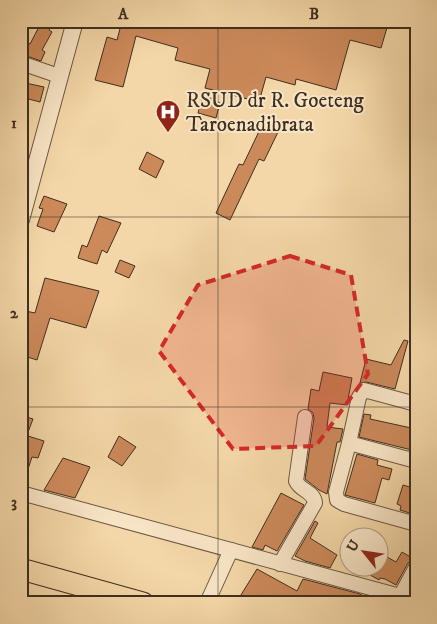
<svg xmlns="http://www.w3.org/2000/svg" width="437" height="624" viewBox="0 0 437 624" font-family="'IM FELL DW Pica',serif">
<style>
.building{fill:#cc895a;stroke:#3e2f20}
.lines{fill:none;stroke-linecap:round;stroke-linejoin:round}
.minor-casing{stroke:#6c5942;stroke-width:16}
.tertiary-casing{stroke:#6c5942;stroke-width:18}
.primary-casing{stroke:#3e2f20;stroke-width:23}
.minor{stroke:#f8e5c6;stroke-width:14}
.tertiary{stroke:#f8e5c6;stroke-width:16}
.primary{stroke:#f4d7a8;stroke-width:21}
.marked{fill:#d62828;fill-opacity:0.2;stroke:#d62828;stroke-width:4;stroke-dasharray:10 6;stroke-linejoin:round}
.grid{fill:none;stroke:#3e2f20;stroke-width:1;stroke-opacity:0.55}
.labels{text-anchor:middle;stroke-width:4;stroke-linejoin:round;paint-order:stroke}
.poi-label{font-size:21px;fill:#3e2f20;stroke:#f8e5c6;text-anchor:start}
.neatline{fill:none;stroke:#3e2f20;stroke-width:2}
.grid-label{font-size:16px;text-anchor:middle;font-weight:bold;fill:#3e2f20}
</style>
<rect width="100%" height="100%" fill="#f4d7a8"/>
<filter id="stains"><feTurbulence type="fractalNoise" baseFrequency=".004" numOctaves="4"/><feColorMatrix values="0 0 0 0 .2 0 0 0 0 .09 0 0 0 0 .02 0 0 0 .5 -.17"/></filter>
<radialGradient id="worn" r=".72"><stop offset=".6" stop-color="#630" stop-opacity="0"/><stop offset="1" stop-color="#630" stop-opacity=".3"/></radialGradient>
<g class="building">
<path d="M42,21H54L49,30L52,32L42,50L45,52L41,61L21,54V40L30,44Z"/>
<path d="M122,21H389L381,48L350,40L336,90L296,79L295,85L266,77L259,102L205,88L210,69L175,60L178,48L136,36L123,87L95,80L107,37L117,40Z"/>
<path d="M21,82L44,87L40,102L21,97Z"/>
<path d="M203,94L220,103L216,118L198,113Z"/>
<path d="M263,123L279,130L264,161L259,159L230,220L216,213L239,164L243,165Z"/>
<path d="M147,152L164,161L156,178L139,169Z"/>
<path d="M44,196L67,204L54,232L37,226L43,209L39,208Z"/>
<path d="M99,216L121,223L107,253L102,250L97,264L78,258L82,245L87,247Z"/>
<path d="M120,260L135,266L129,278L115,272Z"/>
<path d="M45,278L99,291L86,328L50,318L37,360L21,355V310L35,313Z"/>
<path d="M404,340L408,341L395,389L366,382L360,383L366,359L391,365Z"/>
<path d="M323,372L352,378L347,405L330,403L327,427L343,429L340,442H337L327,494L319,490L305,479L314,418L313,413L308,409L311,389L319,391Z"/>
<path d="M364,414L371,415L370,419L416,429V451L359,437Z"/>
<path d="M21,415L33,419L22,448L21,447Z"/>
<path d="M28,436L44,441L38,458L32,457L23,484H21V455Z"/>
<path d="M119,436L136,447L122,466L108,457Z"/>
<path d="M357,454L378,460L377,465L392,469L389,480L382,478L375,503L345,495Z"/>
<path d="M63,458L90,467L75,498L44,490Z"/>
<path d="M403,485L416,489V515L400,510L401,506L397,504Z"/>
<path d="M281,493L304,505L277,551L265,545L263,550L252,547Z"/>
<path d="M315,521L318,523L310,538L337,555L330,568L305,561L295,556Z"/>
<path d="M402,552L414,559L408,563L396,585L385,579L380,578L379,580L354,566H380V553L396,562Z"/>
<path d="M257,569L297,591L303,579L360,594L376,603H236Z"/>
</g>
<g class="lines">
<defs>
<g id="minor">
<path d="M21,63L59,76"/>
<path d="M416,404L364,390L359,397L349,443L416,461"/>
<path d="M349,443L336,492L337,500L344,504L416,524"/>
<path d="M21,493L400,596"/>
<path d="M280,564L315,503C314,491 300,491 296,481L305,417"/>
<path d="M397,602L416,567"/>
<path d="M207,603L231,550"/>
</g>
<path id="tertiary" d="M21,220L75,21"/>
<path id="primary" d="M21,569L143,603"/>
</defs>
<use href="#minor" class="minor-casing"/>
<use href="#tertiary" class="tertiary-casing"/>
<use href="#primary" class="primary-casing"/>
<use href="#minor" class="minor"/>
<use href="#tertiary" class="tertiary"/>
<use href="#primary" class="primary"/>
</g>
<path class="marked" d="M290,256L351,275L368,374L316,446L233,449L159,351L198,285Z"/>
<path class="grid" d="M218,21V603M21,217H416M21,407H416"/>
<defs>
<symbol id="hospital-pin" viewBox="-11 -11 22 30"><path d="M0 17L-7.5 6A9.5 9.5 0 1 1 7.5 6Z" fill="#8f2418" stroke="#f8e5c6"/><path d="M-5-5h3v3.5h4V-5h3V5h-3V1.5h-4V5h-3Z" fill="#fff"/></symbol>
</defs>
<g fill-rule="evenodd">
<use href="#hospital-pin" x="154" y="98" width="28" height="38"/>
</g>
<g class="labels">
<g class="poi-label">
<text x="186" y="107">RSUD dr R. Goeteng<tspan x="186" dy="24">Taroenadibrata</tspan></text>
</g>
</g>
<rect width="437" height="624" fill="none" stroke="#f4d7a8" stroke-width="55"/>
<g transform="translate(364 552) rotate(300)"><circle r="24" fill="#f8e5c6" stroke="#ae9c84"/>
<path d="M0-4L9 19L0 12L-9 19Z" fill="#8f2418"/>
<text y="-8" font-size="14" font-weight="bold" text-anchor="middle" fill="#3e2f20">U</text>
</g>
<rect x="28" y="28" width="382" height="568" class="neatline"/>
<g class="grid-label">
<text x="123" y="19">A</text>
<text x="314" y="19">B</text>
<text x="14" y="128">1</text>
<text x="14" y="318">2</text>
<text x="14" y="507">3</text>
</g>
<rect width="100%" height="100%" filter="url(#stains)"/>
<rect width="100%" height="100%" fill="url(#worn)"/>
</svg>
